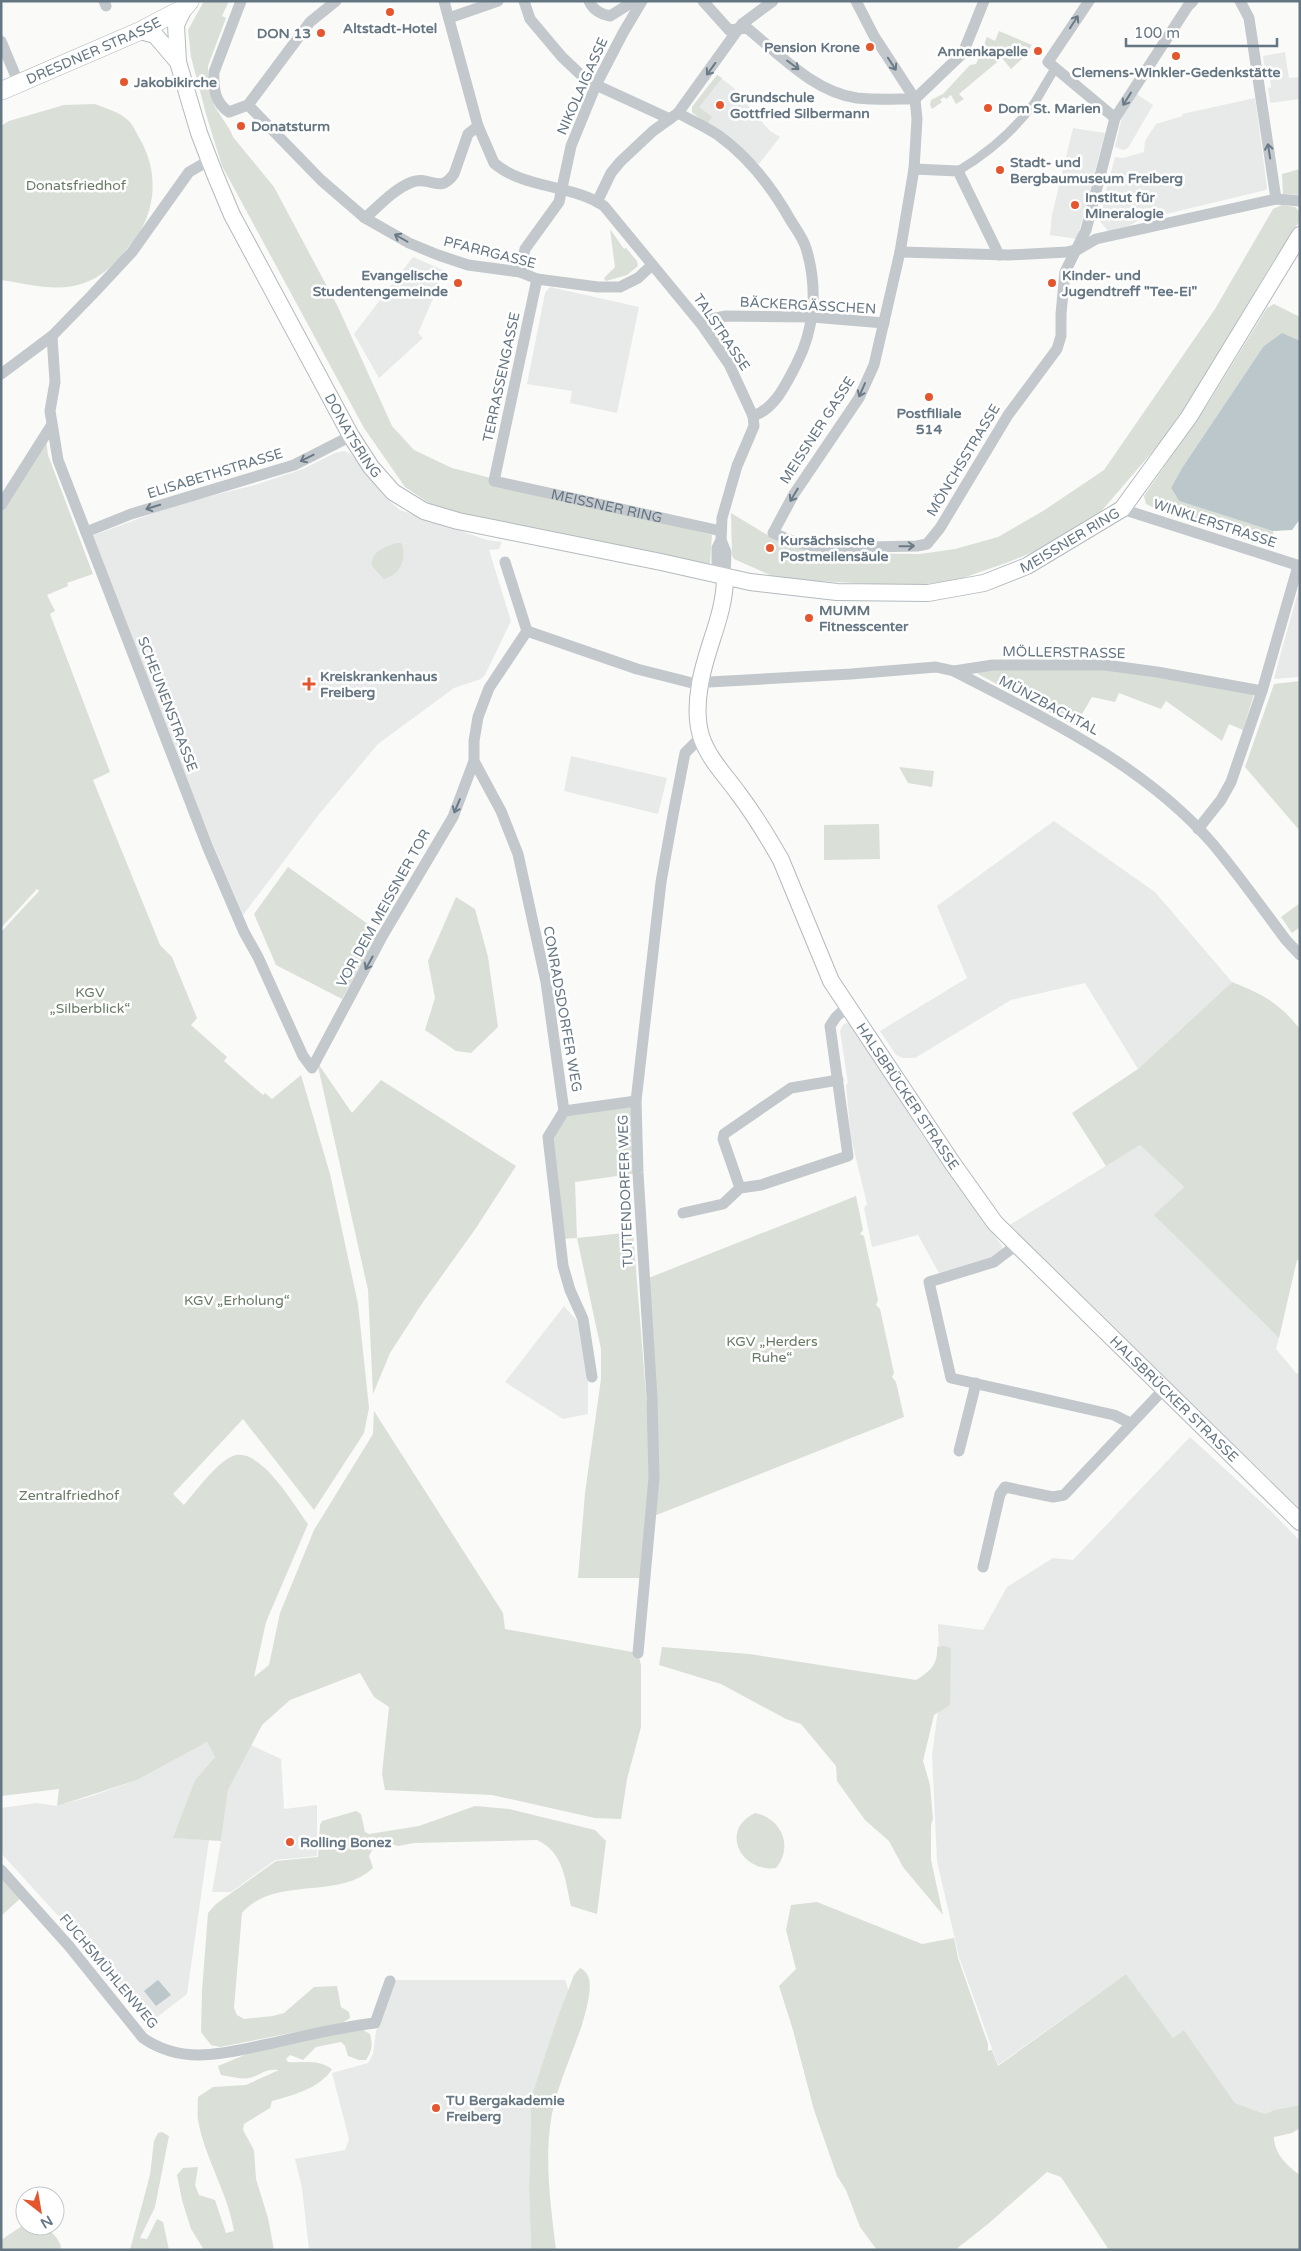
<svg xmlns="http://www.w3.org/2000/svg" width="1301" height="2251" viewBox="0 0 1301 2251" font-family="'Varela Round',sans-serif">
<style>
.built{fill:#e8e9e9}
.green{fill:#dadfd7}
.water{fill:#bbc7cb}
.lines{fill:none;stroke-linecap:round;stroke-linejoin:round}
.secondary-casing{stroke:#b3babf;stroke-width:18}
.primary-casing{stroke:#b5babe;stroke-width:19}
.pedestrian{stroke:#c3c8cc;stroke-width:9}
.minor{stroke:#c3c8cc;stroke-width:11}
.secondary{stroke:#fff;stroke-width:16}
.primary{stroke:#fff;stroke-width:18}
.oneway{stroke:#6a7a87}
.poi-dot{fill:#e4572e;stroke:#fff;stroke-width:2}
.labels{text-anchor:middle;stroke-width:5;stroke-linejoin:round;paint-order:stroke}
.poi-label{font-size:14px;font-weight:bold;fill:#657683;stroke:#fff;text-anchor:start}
.street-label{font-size:14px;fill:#657683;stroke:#fff}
.park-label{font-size:14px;fill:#687a64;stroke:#fff}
</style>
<rect width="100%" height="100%" fill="#fafaf8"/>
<g class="built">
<path d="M1285,52L1289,78L1300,77V99L1270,103L1268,88L1271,87L1269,70H1265L1263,56Z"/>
<path d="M717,75L734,88L738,94L770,131L780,137L759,164L692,112V107Z"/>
<path d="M1135,93L1153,105L1128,148L1123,150L1115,147L1123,112Z"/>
<path d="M1255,98L1267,187L1266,190L1137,221L1129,226L1108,231L1100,221L1107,186L1110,185L1109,180L1115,157L1123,158L1144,152L1145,141L1156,124L1183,116L1182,114Z"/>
<path d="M1073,128L1105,133L1077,239L1050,235L1052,215Z"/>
<path d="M413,257L445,271L418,333L423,338L379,378L354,334Z"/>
<path d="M550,287L639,307L617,413L570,403L572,391L527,384L545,293Z"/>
<path d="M344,451L351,454L385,497L400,510L487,540L502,542L499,549L489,550L511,621L485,675L481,679L454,688L378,744L320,813L243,915L209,835L92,536L178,504L255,485L303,469L335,453Z"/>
<path d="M1300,585V677L1274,679L1280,656Z"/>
<path d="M571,756L667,778L658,814L564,791Z"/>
<path d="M1054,821L1155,892L1232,982L1138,1069L1085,983L1011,1000L915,1058H903L896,1055L880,1031L967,978L937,906Z"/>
<path d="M847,1023L852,1025L897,1091L918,1129L1002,1246L1001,1254L939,1273L918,1235L872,1247L864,1208L867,1204L851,1138L846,1085L848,1083L840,1031L843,1025Z"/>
<path d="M1140,1145L1184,1187L1155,1215L1279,1338L1276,1349L1297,1374L1300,1372V1509L1008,1226Z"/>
<path d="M564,1306L581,1325L588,1379V1414L563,1419L505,1382Z"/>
<path d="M1190,1437L1272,1512L1300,1541V2105L1274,2110L1265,2114L1235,2103L1184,2030L1173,2038L1126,1974L998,2065L959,1957L937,1861L932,1755L940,1695L938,1624L983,1630L1007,1587L1053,1558L1073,1560Z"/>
<path d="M207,1742L215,1757L195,1780L174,1838L209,1840L187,1994L148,2024L72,1931L1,1853V1808L37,1803L57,1806L92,1796L137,1780Z"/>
<path d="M251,1745L281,1759L284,1809L317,1805V1856L275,1860L231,1892H212L221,1841L228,1790Z"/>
<path d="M395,1980H565L569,1991L556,2022L530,2101L531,2115L529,2186L531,2250H309L302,2188L295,2159L345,2150L349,2139L332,2073L368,2063L373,2054L376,2031Z"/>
</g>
<g class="green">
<path d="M204,1H229L222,16L226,18L208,66V85L215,107L230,130L233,137L274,187L338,307L392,426L414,450L452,468L712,535L710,564L653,554L455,513L432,505L405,487L364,428L222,166L206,114L191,57L188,30Z"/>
<path d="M999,31L1032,45L1024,57L1011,69L1002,58L959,94L964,99L956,104L951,95L946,99L944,97L940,100L942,102L932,109L930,105L931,100L943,94L970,65L976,64L987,37L995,41Z"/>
<path d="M717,75L722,78L699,107L712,117L707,124L692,112V107Z"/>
<path d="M95,104C107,109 120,112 129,121C134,126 137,135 141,141C156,168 157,201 141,230C137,237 130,244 125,251C114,265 101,277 84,283C58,293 28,284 1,280V126L9,121L64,105Z"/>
<path d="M1300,169V195L1283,194L1282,174Z"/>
<path d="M1282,205L1295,207L1300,212L1299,222L1268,270L1195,394L1166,436L1098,515L1036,551L1006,563L957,580L911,586L779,579L734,559L732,555L731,513L769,536L812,553L920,554L955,549L998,537L1043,511L1104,470L1215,309L1273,209Z"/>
<path d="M610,229L624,249L626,248L637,261L638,266L627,275L606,281L604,278L615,267Z"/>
<path d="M1274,304L1300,317V341L1263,347L1182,468L1171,488L1179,501L1273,531L1274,549L1160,511L1146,504L1144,496L1209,402L1267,308Z"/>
<path d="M46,440L48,455L93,574L67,583L68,586L47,595L55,611L50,614L110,772L93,780L160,945L172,957L197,1018L191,1025L227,1057L224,1061L263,1095L265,1093L272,1099L301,1075L330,1174L358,1304L369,1408L364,1433L314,1510L243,1419L173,1494L184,1505C196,1491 217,1462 233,1456C260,1446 294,1505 308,1524L266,1622L254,1677L269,1665L280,1613L314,1530L373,1434L374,1411L503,1613L505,1629L638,1653L641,1665V1727L627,1779L621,1819L595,1818L492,1795L385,1790L382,1774L389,1707L374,1697L360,1673L290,1700L262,1725L228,1790L221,1841L173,1838L195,1780L215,1757L207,1742L137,1780L57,1806L59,1789L1,1796V932L39,891L37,889L1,928V509Z"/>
<path d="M396,543H401C408,558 400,575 384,579L372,566C371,551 384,548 396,543Z"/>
<path d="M979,669L1113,670L1254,694L1243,730L1229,724L1222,741L1166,701L1161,709L1119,693L1115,702L1092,697L1075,726L978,674Z"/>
<path d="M1300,681V831L1245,767L1274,684Z"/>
<path d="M899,767L934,771L932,787L908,783Z"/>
<path d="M879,824L880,859L824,860V825Z"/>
<path d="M288,867L379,932L342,999L276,965L254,914Z"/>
<path d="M456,897L475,909L488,957L498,1027L471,1053L456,1051L425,1030L435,998L428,961Z"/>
<path d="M1300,903V927L1292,933L1281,917Z"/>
<path d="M1232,982C1264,995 1278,1002 1300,1029V1260H1297L1279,1338L1154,1215L1184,1187L1140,1145L1106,1166L1072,1113L1138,1069Z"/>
<path d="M317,1062L352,1113L381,1080L516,1166L476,1228L423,1302L390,1353L373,1394L368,1290Z"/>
<path d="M636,1101L638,1173L575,1182L577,1238L633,1232L650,1445L647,1542L643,1578H578L585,1493L601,1379V1349L577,1238L561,1239L548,1137L564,1111Z"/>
<path d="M856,1196L863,1230L860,1234L864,1236L878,1300L876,1305L880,1309L894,1373L892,1377L896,1382L904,1417L654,1516L646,1279Z"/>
<path d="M944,1646L949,1647L951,1650L950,1705L934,1715L923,1761L930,1785L933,1819L931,1825V1860L943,1915L903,1867L889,1841L865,1820L837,1781L836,1766L801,1724L786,1719L721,1684L659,1665L662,1647L749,1654L916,1680C930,1671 938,1665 937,1647Z"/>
<path d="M475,1806L509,1809L595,1830L606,1841L597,1914L571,1906C565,1880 564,1852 537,1840L414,1843L398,1846L382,1841L374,1846L369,1856L373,1868C338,1901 274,1875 242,1913L234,2008L237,2015L244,2019L273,2016L284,2013L314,1987L337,1986L341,2007L349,2012L350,2018L342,2023L220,2047L211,2045L201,2032L202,1991L208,1913L216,1904L276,1861L318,1857L320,1825L322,1821L356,1811L361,1814L365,1832L369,1834L419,1826Z"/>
<path d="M755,1813C781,1818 794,1846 776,1868C741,1873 719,1830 755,1813Z"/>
<path d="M1,1870L24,1895L1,1916Z"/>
<path d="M817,1902L922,1944L954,1938L958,1958L988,2044V2051L992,2050L998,2066L1126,1974L1173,2038L1184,2030L1235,2103L1265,2114L1274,2110L1300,2105V2128L1292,2133L1274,2137C1274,2153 1287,2166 1300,2175V2250H1109L1061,2177L1047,2172L988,2224L955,2250H877L860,2227L846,2190L837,2176L814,2110L793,2030L779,1986L796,1969L786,1930L791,1905Z"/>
<path d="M580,1968C593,1974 590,1990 588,2001C582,2033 567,2061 558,2091C541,2141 550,2199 556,2250H531L529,2186L531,2115L530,2101L556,2022L574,1975Z"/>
<path d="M360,2028L370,2034C373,2045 372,2051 366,2060H359L348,2056L345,2046L341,2042L316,2047L303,2060L290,2055L286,2059L288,2062C305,2063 317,2059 332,2069C321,2088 291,2096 272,2101L270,2108L244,2124L243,2130L254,2150L256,2179L268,2218L274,2250H204L191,2229L182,2200L177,2175L183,2168L198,2167L195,2185L199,2195L215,2200L226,2233L234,2231C228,2193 205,2159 198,2120C197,2113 198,2105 198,2097L213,2087L246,2085L279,2070C264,2068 262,2075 249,2078C241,2080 230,2076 221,2075L218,2066L259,2049Z"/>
<path d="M162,2132L169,2136L155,2207L140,2238L147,2239L157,2219L163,2222L169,2250H130L150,2175L154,2141L158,2133Z"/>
<path d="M25,2224V2226C43,2226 54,2229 61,2246L60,2250H1V2240Z"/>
</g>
<g class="water">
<path d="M1282,333L1300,341V519L1292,530L1273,531L1179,501L1171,488L1182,468L1263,347Z"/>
<path d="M158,1980L171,1995L156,2006L144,1991Z"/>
</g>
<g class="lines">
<defs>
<g id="secondary">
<path id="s2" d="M184,8L176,25L178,62L199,133L214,172L232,215L351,436L371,467L393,492L424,511L458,521L661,562L750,582L837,592L928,593L984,583L1027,566L1122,509L1189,417L1300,235"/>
<path d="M140,31L155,35L178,62"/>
<path id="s3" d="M725,577C725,615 706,647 700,684C697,701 696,719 701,736C708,758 725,775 738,793C754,814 768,837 781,860L831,981L953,1164L995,1223L1300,1522"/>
</g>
<g id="primary">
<path id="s4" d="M1,91L140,31L184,8L190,1"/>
</g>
</defs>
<use href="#secondary" class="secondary-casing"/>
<use href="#primary" class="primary-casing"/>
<path class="pedestrian" d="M958,171C986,154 1015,130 1035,102C1042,91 1048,79 1055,69"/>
<g class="minor">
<path d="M104,1L106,6"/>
<path d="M241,1L214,72C213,88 215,103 229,112L248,105L310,22L336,1"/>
<path d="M444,1L478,126L494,163C524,189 571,184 604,206L702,325L729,364L753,416L754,426L737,466L722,518L721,540L717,548V563L725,577"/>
<path d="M524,1L530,19L562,57L580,74L596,85L670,119"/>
<path d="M589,1C593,10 600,14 610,16L634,1"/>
<path d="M703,1L729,30L747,28C779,54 814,92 857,98C876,100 896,99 915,99"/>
<path d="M856,1L874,36L915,99L917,119L914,169L900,252L874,365L859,398L794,494L773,533L795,542L819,548L917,546L927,544L940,528L1008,415L1057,349L1061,336V314L1065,272L1086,230L1115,118L1188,6L1193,1"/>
<path d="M1089,1L1048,62L1115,118"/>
<path d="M1240,1L1249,18L1276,199"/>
<path d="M449,18L498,1"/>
<path d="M1,41L19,84"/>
<path d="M915,99L963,53L984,1"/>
<path d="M248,105L321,180L365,218L409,243L438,255L468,265L520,272L537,279L598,287H620L638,278L652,265"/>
<path d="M678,113C691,120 706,127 718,135C750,158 772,187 791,221C796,229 803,238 806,248C818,287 815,329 796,365C786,384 775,409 753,416"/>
<path d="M914,169L958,171L999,255"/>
<path d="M597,202L611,173L620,162L653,131L678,113L742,24L773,1"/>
<path d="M365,218C379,206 394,189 412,182C430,175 439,195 454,174L468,134L478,126"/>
<path d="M900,252L1009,255L1067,252L1077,250L1096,239L1276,199L1300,201"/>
<path d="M520,272L525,249L559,202L571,146L596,85L623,33L642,1"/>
<path id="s1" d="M537,279L494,481L721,531"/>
<path d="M702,325L711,319L726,316L812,317L884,323"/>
<path d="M52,336L55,382L50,411L58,460L208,848L244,932L258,957L303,1056L312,1068L383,935L453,817L474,761"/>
<path d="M1,374L52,336L92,295L132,252L189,172L210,160"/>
<path d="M1,505L51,426"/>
<path d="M1122,509L1300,566"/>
<path d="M86,532L131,514L294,465L351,436"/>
<path d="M721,540L726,552L725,577"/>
<path d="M505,562L527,631L637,669L700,685"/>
<path d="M527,631L489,688L478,717L474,741V761L501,811L518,854L546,982L564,1111L548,1137L563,1266L570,1290L583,1319L592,1377"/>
<path d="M954,671L993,665H1105L1157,672L1262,691"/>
<path d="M701,679L709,682L851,674L936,667L954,671C1046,719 1143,764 1212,843C1238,874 1262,908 1286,940L1300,955"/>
<path d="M1198,829L1221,800L1231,782L1262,691L1298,566"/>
<path d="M564,1111L636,1101"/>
<path d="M740,1188L723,1139L724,1134L791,1088L838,1080"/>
<path d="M683,1213L723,1204L740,1188L761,1185L848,1156L830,1026L836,1017L848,1006"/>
<path d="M1016,1245L994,1262L929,1282L951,1378L1114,1415L1130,1423"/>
<path d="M959,1451L976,1383"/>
<path d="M983,1567L1000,1494L1005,1487L1053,1497L1064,1495L1164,1389"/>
<path d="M638,1653L654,1478L652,1398L638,1173L636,1101L661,882L673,815L685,753L701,737"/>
<path d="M1,1870L69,1946L143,2038C185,2067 228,2052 273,2043C307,2035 341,2027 375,2023L390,1981"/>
</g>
<use href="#secondary" class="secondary"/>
<use href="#primary" class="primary"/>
</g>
<defs><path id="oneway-shaft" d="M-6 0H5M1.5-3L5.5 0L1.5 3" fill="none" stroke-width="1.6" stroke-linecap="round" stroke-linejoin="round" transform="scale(1.25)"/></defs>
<g class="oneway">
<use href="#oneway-shaft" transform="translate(1074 22) rotate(-57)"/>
<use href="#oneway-shaft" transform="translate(892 64) rotate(57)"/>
<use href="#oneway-shaft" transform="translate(793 65) rotate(37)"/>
<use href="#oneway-shaft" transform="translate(711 69) rotate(126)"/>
<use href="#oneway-shaft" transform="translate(1127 99) rotate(122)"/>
<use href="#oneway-shaft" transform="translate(1269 151) rotate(-99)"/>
<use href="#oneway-shaft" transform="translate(401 238) rotate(-150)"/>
<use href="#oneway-shaft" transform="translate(862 390) rotate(114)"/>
<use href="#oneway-shaft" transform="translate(307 458) rotate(153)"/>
<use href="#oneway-shaft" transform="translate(794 495) rotate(121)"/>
<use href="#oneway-shaft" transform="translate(153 507) rotate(163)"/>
<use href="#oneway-shaft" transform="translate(907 546) rotate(-1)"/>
<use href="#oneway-shaft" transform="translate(457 806) rotate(113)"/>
<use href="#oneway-shaft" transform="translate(369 963) rotate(119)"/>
</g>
<g class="poi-dot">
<circle cx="390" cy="12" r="5"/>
<circle cx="321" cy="33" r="5"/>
<circle cx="870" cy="47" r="5"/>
<circle cx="1038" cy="51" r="5"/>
<circle cx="1176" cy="56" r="5"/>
<circle cx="124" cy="82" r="5"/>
<circle cx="720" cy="105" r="5"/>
<circle cx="988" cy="108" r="5"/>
<circle cx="241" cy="126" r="5"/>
<circle cx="1000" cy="170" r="5"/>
<circle cx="1075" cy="205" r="5"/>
<circle cx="458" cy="283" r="5"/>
<circle cx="1052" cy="283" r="5"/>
<circle cx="929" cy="397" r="5"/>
<circle cx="770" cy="548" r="5"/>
<circle cx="809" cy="618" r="5"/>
<path d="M306.5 676.5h5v5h5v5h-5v5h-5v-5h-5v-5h5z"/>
<circle cx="290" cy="1842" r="5"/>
<circle cx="436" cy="2108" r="5"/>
</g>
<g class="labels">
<g class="poi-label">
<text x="390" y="33" text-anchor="middle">Altstadt-Hotel</text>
<text x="311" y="38" text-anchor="end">DON 13</text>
<text x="860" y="52" text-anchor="end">Pension Krone</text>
<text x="1028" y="56" text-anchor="end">Annenkapelle</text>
<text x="1176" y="77" text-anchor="middle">Clemens-Winkler-Gedenkstätte</text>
<text x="134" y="87">Jakobikirche</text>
<text x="730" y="102">Grundschule<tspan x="730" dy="16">Gottfried Silbermann</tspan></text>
<text x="998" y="113">Dom St. Marien</text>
<text x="251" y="131">Donatsturm</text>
<text x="1010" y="167">Stadt- und<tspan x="1010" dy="16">Bergbaumuseum Freiberg</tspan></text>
<text x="1085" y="202">Institut für<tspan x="1085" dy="16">Mineralogie</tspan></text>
<text x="448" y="280" text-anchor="end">Evangelische<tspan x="448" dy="16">Studentengemeinde</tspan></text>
<text x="1062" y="280">Kinder- und<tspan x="1062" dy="16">Jugendtreff "Tee-Ei"</tspan></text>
<text x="929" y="418" text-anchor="middle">Postfiliale<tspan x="929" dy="16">514</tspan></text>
<text x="780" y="545">Kursächsische<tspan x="780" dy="16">Postmeilensäule</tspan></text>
<text x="819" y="615">MUMM<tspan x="819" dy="16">Fitnesscenter</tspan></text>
<text x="320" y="681">Kreiskrankenhaus<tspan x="320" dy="16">Freiberg</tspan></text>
<text x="300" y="1847">Rolling Bonez</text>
<text x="446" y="2105">TU Bergakademie<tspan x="446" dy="16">Freiberg</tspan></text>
</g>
<g class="street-label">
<text dy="5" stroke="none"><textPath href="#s4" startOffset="101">DRESDNER STRASSE</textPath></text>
<text transform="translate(582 86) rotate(-66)" y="5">NIKOLAIGASSE</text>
<text transform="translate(490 252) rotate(14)" y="5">PFARRGASSE</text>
<text transform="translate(808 305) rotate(3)" y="5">BÄCKERGÄSSCHEN</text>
<text transform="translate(722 332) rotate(56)" y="5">TALSTRASSE</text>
<text transform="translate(501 377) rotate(-78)" y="5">TERRASSENGASSE</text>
<text transform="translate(817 430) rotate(-57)" y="5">MEISSNER GASSE</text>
<text dy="5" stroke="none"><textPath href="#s2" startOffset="470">DONATSRING</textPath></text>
<text transform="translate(963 460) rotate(-59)" y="5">MÖNCHSSTRASSE</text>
<text transform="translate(215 473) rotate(-17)" y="5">ELISABETHSTRASSE</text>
<text dy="5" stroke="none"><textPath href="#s1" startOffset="322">MEISSNER RING</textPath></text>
<text transform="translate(1215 523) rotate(18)" y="5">WINKLERSTRASSE</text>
<text dy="5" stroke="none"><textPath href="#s2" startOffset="1241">MEISSNER RING</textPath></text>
<text transform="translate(1064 652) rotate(1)" y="5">MÖLLERSTRASSE</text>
<text transform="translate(168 704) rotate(69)" y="5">SCHEUNENSTRASSE</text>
<text transform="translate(1049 705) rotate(28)" y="5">MÜNZBACHTAL</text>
<text transform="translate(383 908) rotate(-61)" y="5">VOR DEM MEISSNER TOR</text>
<text transform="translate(563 1009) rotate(80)" y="5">CONRADSDORFER WEG</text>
<text dy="5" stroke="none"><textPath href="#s3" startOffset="580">HALSBRÜCKER STRASSE</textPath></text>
<text transform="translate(625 1191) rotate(-92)" y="5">TUTTENDORFER WEG</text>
<text dy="5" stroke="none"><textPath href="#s3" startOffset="985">HALSBRÜCKER STRASSE</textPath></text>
<text transform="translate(109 1971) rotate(50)" y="5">FUCHSMÜHLENWEG</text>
</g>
<g class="park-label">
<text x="76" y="190">Donatsfriedhof</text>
<text x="90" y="997">KGV<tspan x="90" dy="16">„Silberblick“</tspan></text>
<text x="237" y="1305">KGV „Erholung“</text>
<text x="772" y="1346">KGV „Herders<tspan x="772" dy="16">Ruhe“</tspan></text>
<text x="69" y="1500">Zentralfriedhof</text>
</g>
</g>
<rect width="1301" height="2251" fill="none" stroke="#657683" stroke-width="5"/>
<g transform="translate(40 2211) rotate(149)"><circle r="24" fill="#ffffff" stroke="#c1c8cd"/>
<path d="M0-4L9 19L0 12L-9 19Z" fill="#e4572e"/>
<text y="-8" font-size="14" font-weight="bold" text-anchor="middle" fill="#657683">N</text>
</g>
<path d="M1126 38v8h151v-8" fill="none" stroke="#657683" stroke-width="2.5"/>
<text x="1134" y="38" font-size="15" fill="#657683" stroke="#ffffff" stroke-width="4" paint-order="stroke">100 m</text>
</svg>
